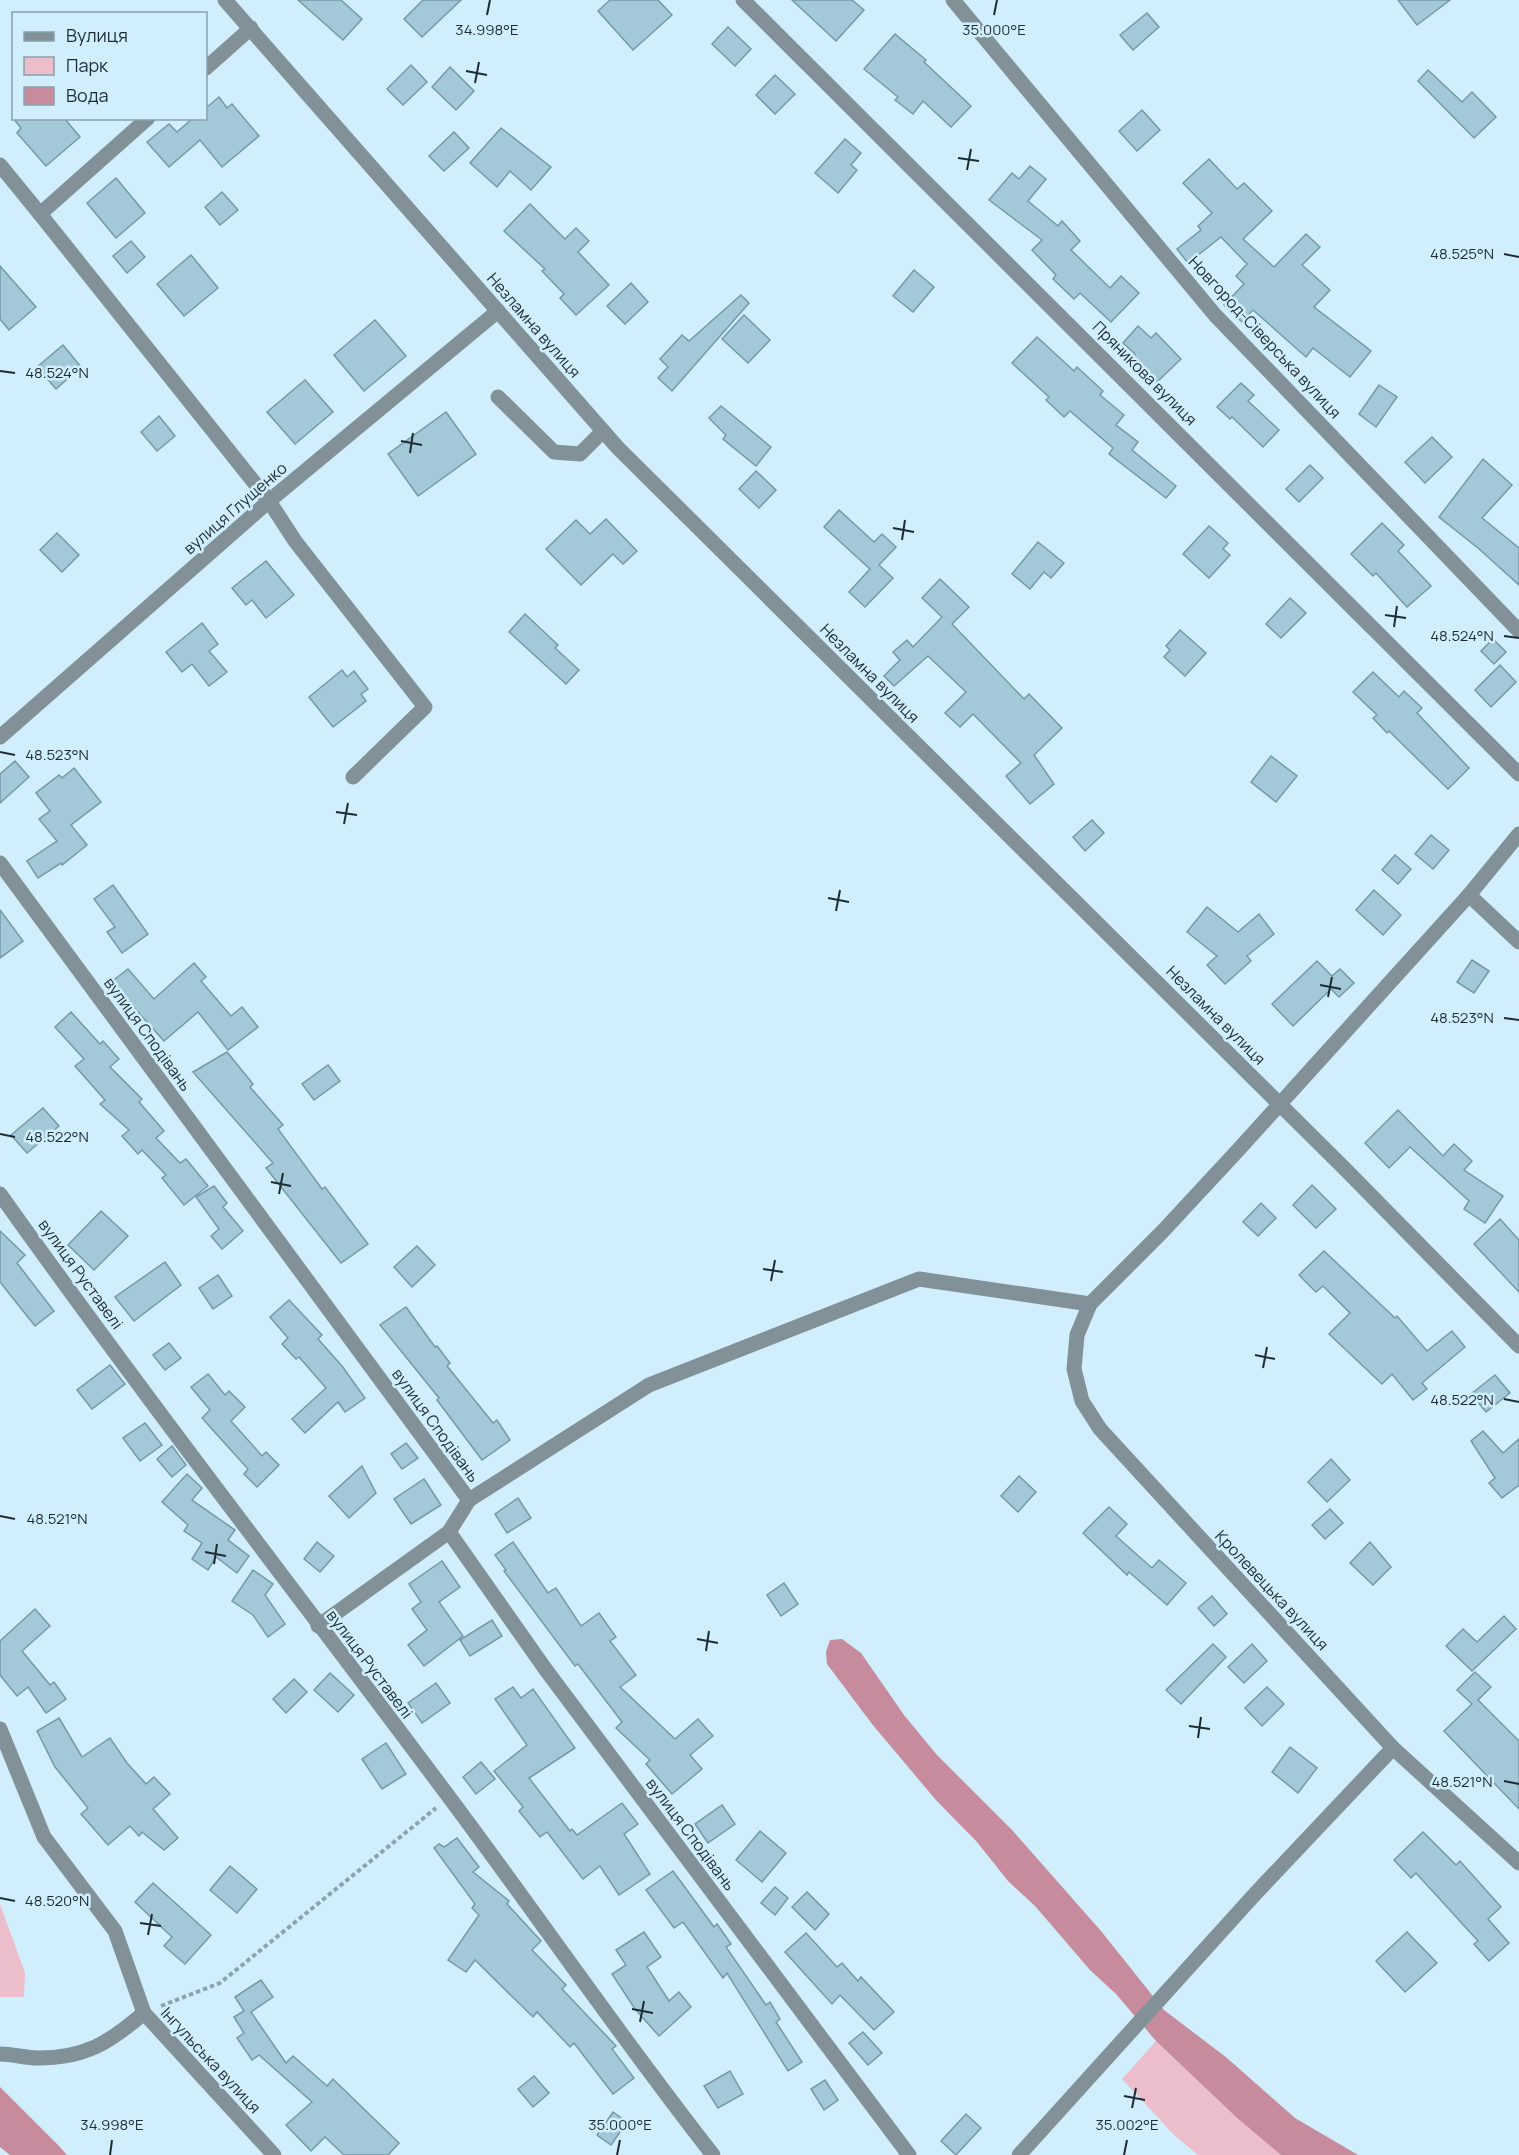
<svg xmlns="http://www.w3.org/2000/svg" width="1519" height="2155" viewBox="0 0 1519 2155" font-family="Manrope,sans-serif">
<style>
.green{fill:#ecbdcb}
.water{fill:#c78b9e}
.building{fill:#a3c9d9;stroke:#7599a8;stroke-width:1.5}
.lines{fill:none;stroke-linecap:round;stroke-linejoin:round}
.path{stroke:#8ca4af;stroke-width:4;stroke-dasharray:4.5 3;stroke-linecap:butt}
.minor{stroke:#819197;stroke-width:15}
.ticks{fill:none;stroke:#1e2d33;stroke-width:2}
.labels{text-anchor:middle;stroke-width:5;stroke-linejoin:round;paint-order:stroke}
.street-label{font-size:16px;fill:#1e2d33;stroke:#d0eefc}
.ticks-label{font-size:15px;text-anchor:middle;fill:#1e2d33;stroke:#d0eefc;stroke-width:5;stroke-linejoin:round;paint-order:stroke}
</style>
<rect width="100%" height="100%" fill="#d0eefc"/>
<g class="green">
<path d="M0,1904L25,1973L24,1997H0Z"/>
<path d="M1156,2041L1236,2117L1281,2155H1198L1173,2134L1122,2079Z"/>
</g>
<g class="water">
<path d="M842,1639L861,1653L904,1715L937,1755L1013,1831L1101,1931L1164,2010L1227,2058L1295,2118L1358,2155H1281L1236,2117L1156,2041L1116,1994L1090,1970L1035,1906L1008,1881L977,1842L935,1799L872,1724L827,1664L826,1652L830,1640Z"/>
<path d="M0,2087L59,2146L67,2155H10L0,2147Z"/>
</g>
<g class="building">
<path d="M298,0H341L362,19L343,40Z"/>
<path d="M423,0H461L422,37L404,19Z"/>
<path d="M610,0H658L672,15L633,50L598,11Z"/>
<path d="M792,0H852L864,10L836,41Z"/>
<path d="M1398,0H1450L1417,25Z"/>
<path d="M1147,13L1159,27L1133,50L1120,35Z"/>
<path d="M728,27L751,49L735,66L712,44Z"/>
<path d="M895,34L926,60L924,62L971,106L951,127L923,101L913,114L895,100L898,97L864,69Z"/>
<path d="M411,65L427,82L403,105L387,89Z"/>
<path d="M450,67L474,91L456,110L432,87Z"/>
<path d="M1428,70L1462,102L1472,92L1496,117L1474,138L1418,81Z"/>
<path d="M775,75L795,94L775,114L756,95Z"/>
<path d="M219,97L227,108L232,104L259,136L222,167L200,140L169,167L147,142L169,124L177,132L193,118H206V108Z"/>
<path d="M1142,110L1160,130L1137,151L1119,131Z"/>
<path d="M13,118H64L80,137L46,166L17,133L21,128Z"/>
<path d="M501,128L551,167L531,190L510,171L497,187L470,163Z"/>
<path d="M454,132L469,148L444,171L429,156Z"/>
<path d="M845,139L861,153L851,165L857,170L838,193L815,173Z"/>
<path d="M1209,159L1237,189L1244,183L1272,211L1243,239L1274,267L1306,234L1320,247L1302,265L1330,290L1314,307L1371,351L1350,377L1313,348L1306,357L1253,310L1242,322L1224,305L1244,284L1236,276L1247,264L1221,237L1188,263L1177,249L1201,230L1198,226L1212,213L1183,183Z"/>
<path d="M1030,166L1046,179L1028,201L1058,226L1062,221L1080,241L1071,250L1110,288L1121,276L1139,293L1111,322L1080,293L1074,299L1053,279L1056,275L1032,250L1042,240L989,200L1012,173L1019,179Z"/>
<path d="M116,178L145,213L116,238L87,203Z"/>
<path d="M222,192L238,210L220,225L205,207Z"/>
<path d="M530,204L565,239L576,228L589,241L578,252L609,285L576,315L560,298L564,294L542,271L545,269L504,231Z"/>
<path d="M131,241L145,257L127,273L113,256Z"/>
<path d="M191,255L218,288L184,316L157,284Z"/>
<path d="M0,266L36,307L9,330L0,319Z"/>
<path d="M914,270L934,287L913,312L893,296Z"/>
<path d="M631,283L648,302L625,324L607,306Z"/>
<path d="M741,295L749,303L672,391L658,378L668,367L660,359L682,335L689,341Z"/>
<path d="M744,315L770,340L748,363L722,339Z"/>
<path d="M375,320L406,356L364,391L334,355Z"/>
<path d="M1138,326L1151,338L1156,333L1181,359L1157,382L1132,357L1135,354L1123,343Z"/>
<path d="M1037,337L1074,371L1077,367L1103,391L1100,395L1124,415L1116,425L1138,442L1132,450L1176,486L1166,498L1109,454L1113,448L1070,411L1064,417L1046,400L1049,397L1012,363Z"/>
<path d="M63,345L81,367L56,389L37,367Z"/>
<path d="M305,380L333,412L295,444L267,412Z"/>
<path d="M1241,383L1254,395L1248,401L1279,430L1263,447L1232,417L1230,419L1217,407Z"/>
<path d="M1379,385L1397,397L1376,427L1359,414Z"/>
<path d="M721,406L771,447L756,466L723,439L726,435L709,418Z"/>
<path d="M446,412L476,454L418,496L388,454Z"/>
<path d="M159,416L175,436L157,451L141,432Z"/>
<path d="M1432,437L1452,457L1425,483L1405,462Z"/>
<path d="M1483,459L1512,485L1482,518L1519,548V585L1478,548L1439,517Z"/>
<path d="M1310,465L1323,478L1299,502L1286,489Z"/>
<path d="M756,471L776,490L759,508L739,489Z"/>
<path d="M839,510L874,542L882,534L896,547L879,565L893,578L865,607L849,592L870,569L824,527Z"/>
<path d="M606,519L637,551L623,564L613,554L581,585L546,549L576,520L590,534Z"/>
<path d="M1382,523L1404,545L1398,551L1431,586L1407,607L1376,573L1373,576L1351,554Z"/>
<path d="M1209,526L1228,543L1223,549L1230,555L1209,578L1183,554Z"/>
<path d="M57,533L79,555L62,572L40,550Z"/>
<path d="M1038,542L1064,563L1051,578L1044,572L1030,589L1012,574Z"/>
<path d="M266,561L294,595L266,618L252,600L246,605L232,588Z"/>
<path d="M940,579L969,607L952,624L1024,699L1029,694L1062,728L1034,755L1054,784L1030,804L1006,776L1021,763L973,714L960,727L945,713L966,692L928,656L894,686L884,676L900,660L893,652L907,640L913,647L942,617L922,598Z"/>
<path d="M1290,598L1306,613L1281,638L1266,624Z"/>
<path d="M525,614L558,645L555,648L579,670L566,684L509,632Z"/>
<path d="M202,623L218,644L209,651L227,672L209,686L192,664L182,672L166,652Z"/>
<path d="M1180,630L1206,653L1185,676L1164,657L1170,650L1166,646Z"/>
<path d="M1493,639L1506,652L1494,664L1481,651Z"/>
<path d="M1500,665L1516,682L1491,707L1475,690Z"/>
<path d="M342,670L347,677L354,671L368,689L361,694L366,701L333,727L309,697Z"/>
<path d="M1373,672L1399,697L1404,691L1422,708L1417,713L1469,768L1448,789L1389,731L1387,733L1373,718L1377,715L1353,692Z"/>
<path d="M1271,756L1297,776L1276,802L1251,782Z"/>
<path d="M15,761L29,777L0,803V774Z"/>
<path d="M74,768L101,802L71,825L87,845L62,865L61,863L38,878L27,861L57,841L39,819L50,811L36,793L59,775L62,778Z"/>
<path d="M1092,820L1104,833L1085,851L1073,837Z"/>
<path d="M1431,835L1449,850L1433,869L1415,854Z"/>
<path d="M1395,855L1411,869L1398,884L1382,870Z"/>
<path d="M113,885L148,934L122,953L107,932L115,927L94,899Z"/>
<path d="M1374,890L1401,915L1383,935L1356,910Z"/>
<path d="M1207,907L1238,932L1259,914L1274,934L1247,956L1251,961L1225,984L1207,965L1217,956L1187,932Z"/>
<path d="M0,910L23,941L0,958Z"/>
<path d="M1472,960L1489,971L1474,993L1457,982Z"/>
<path d="M1317,961L1332,976L1340,969L1354,983L1339,997L1331,989L1293,1026L1272,1004Z"/>
<path d="M194,963L206,977L201,981L231,1016L242,1007L258,1027L228,1050L198,1012L164,1041L111,982L128,969L154,999Z"/>
<path d="M71,1012L100,1044L103,1041L119,1059L110,1067L142,1099L139,1102L164,1131L156,1138L180,1163L186,1159L208,1186L184,1205L162,1178L166,1175L142,1150L138,1154L122,1136L129,1130L100,1104L105,1100L75,1066L84,1059L55,1027Z"/>
<path d="M227,1052L253,1084L250,1087L283,1125L278,1129L322,1189L325,1187L368,1244L341,1263L266,1168L273,1163L193,1072Z"/>
<path d="M328,1065L340,1081L314,1100L302,1084Z"/>
<path d="M43,1108L59,1126L27,1153L11,1135Z"/>
<path d="M1398,1110L1443,1156L1454,1144L1472,1161L1464,1170L1503,1196L1485,1223L1464,1209L1469,1201L1410,1147L1389,1168L1365,1143Z"/>
<path d="M1312,1185L1336,1209L1316,1228L1293,1205Z"/>
<path d="M214,1186L227,1203L223,1207L243,1231L222,1249L211,1236L219,1229L196,1197Z"/>
<path d="M1261,1203L1276,1218L1258,1236L1243,1222Z"/>
<path d="M101,1211L128,1236L94,1270L68,1245Z"/>
<path d="M1500,1219L1519,1240V1292L1474,1244Z"/>
<path d="M0,1231L25,1255L17,1263L54,1311L35,1326L0,1282Z"/>
<path d="M417,1246L435,1265L412,1287L394,1267Z"/>
<path d="M1324,1251L1395,1318L1397,1316L1427,1351L1452,1331L1465,1347L1422,1383L1427,1389L1413,1400L1392,1374L1382,1384L1329,1334L1350,1313L1323,1286L1316,1292L1299,1275Z"/>
<path d="M165,1262L181,1285L134,1321L115,1297Z"/>
<path d="M218,1275L232,1296L213,1309L199,1288Z"/>
<path d="M289,1300L322,1335L318,1339L342,1366L365,1398L345,1412L338,1402L305,1433L292,1419L326,1388L299,1357L296,1359L282,1344L288,1338L270,1317Z"/>
<path d="M406,1307L435,1347L437,1346L450,1363L447,1366L493,1423L497,1420L510,1440L482,1460L437,1400L439,1398L380,1325Z"/>
<path d="M169,1343L181,1358L165,1370L153,1355Z"/>
<path d="M110,1365L125,1384L92,1409L77,1390Z"/>
<path d="M208,1374L225,1395L229,1391L245,1407L231,1421L262,1456L266,1452L279,1465L257,1487L244,1474L248,1469L202,1418L210,1410L191,1387Z"/>
<path d="M1495,1375L1510,1393L1486,1412L1471,1394Z"/>
<path d="M145,1423L162,1445L140,1461L123,1438Z"/>
<path d="M1483,1431L1503,1453L1519,1439V1485L1502,1498L1489,1483L1495,1478L1471,1441Z"/>
<path d="M406,1443L418,1458L402,1469L391,1454Z"/>
<path d="M172,1446L186,1465L172,1477L157,1459Z"/>
<path d="M1331,1459L1350,1480L1327,1502L1308,1482Z"/>
<path d="M362,1466L376,1493L349,1518L329,1496Z"/>
<path d="M187,1474L202,1488L192,1500L235,1530L228,1540L249,1556L237,1573L216,1557L208,1570L192,1559L202,1543L184,1531L188,1525L162,1502Z"/>
<path d="M1019,1476L1036,1492L1018,1512L1001,1496Z"/>
<path d="M424,1479L441,1505L411,1524L394,1499Z"/>
<path d="M518,1498L531,1518L507,1533L495,1514Z"/>
<path d="M1109,1507L1127,1524L1116,1536L1152,1568L1159,1560L1186,1583L1167,1605L1129,1572L1127,1575L1083,1533Z"/>
<path d="M1330,1509L1343,1523L1325,1539L1312,1525Z"/>
<path d="M317,1542L334,1556L320,1572L304,1559Z"/>
<path d="M513,1542L548,1593L556,1588L581,1626L599,1613L616,1637L610,1641L636,1675L620,1687L675,1739L698,1719L713,1736L690,1755L702,1769L672,1794L646,1764L650,1760L616,1728L622,1722L578,1664L575,1666L504,1571L506,1570L495,1555Z"/>
<path d="M1370,1542L1391,1567L1373,1585L1350,1563Z"/>
<path d="M442,1561L460,1587L439,1602L463,1636L424,1666L408,1645L427,1630L412,1609L421,1602L409,1584Z"/>
<path d="M253,1570L273,1584L265,1595L285,1624L268,1637L253,1615L232,1601Z"/>
<path d="M784,1583L798,1604L781,1616L767,1595Z"/>
<path d="M1212,1596L1227,1614L1214,1626L1198,1608Z"/>
<path d="M35,1609L50,1626L22,1651L50,1685L54,1682L66,1699L46,1713L28,1687L17,1696L0,1675V1641Z"/>
<path d="M1504,1616L1516,1629L1472,1671L1446,1646L1463,1629L1477,1642Z"/>
<path d="M492,1620L502,1636L470,1656L460,1640Z"/>
<path d="M1213,1644L1226,1657L1181,1704L1166,1690Z"/>
<path d="M1252,1644L1267,1661L1244,1683L1228,1667Z"/>
<path d="M1475,1672L1491,1687L1478,1700L1519,1741V1809L1444,1731L1472,1704L1457,1690Z"/>
<path d="M330,1673L354,1695L338,1712L314,1690Z"/>
<path d="M294,1679L307,1692L286,1713L273,1699Z"/>
<path d="M436,1683L450,1703L422,1723L408,1703Z"/>
<path d="M513,1687L521,1698L533,1689L575,1748L529,1778L570,1831L572,1829L577,1835L622,1803L638,1824L624,1834L650,1874L619,1895L600,1866L583,1879L547,1832L540,1837L519,1811L523,1807L494,1771L527,1745L495,1699Z"/>
<path d="M1267,1687L1284,1704L1262,1726L1245,1708Z"/>
<path d="M59,1718L82,1757L110,1738L127,1763L146,1784L154,1777L170,1794L153,1809L178,1838L164,1850L142,1832L139,1836L130,1826L108,1845L81,1814L88,1808L55,1767L37,1731Z"/>
<path d="M386,1743L406,1774L382,1789L362,1759Z"/>
<path d="M1290,1747L1317,1768L1298,1793L1272,1772Z"/>
<path d="M481,1762L495,1779L476,1794L463,1777Z"/>
<path d="M722,1805L735,1824L708,1843L695,1824Z"/>
<path d="M760,1831L786,1853L762,1882L736,1860Z"/>
<path d="M1423,1832L1456,1865L1460,1861L1501,1907L1488,1919L1509,1943L1489,1961L1474,1944L1478,1941L1416,1873L1411,1878L1394,1860Z"/>
<path d="M457,1838L479,1867L473,1872L509,1901L507,1904L541,1941L532,1950L566,1985L562,1989L616,2046L612,2049L634,2078L613,2094L574,2043L570,2047L537,2012L533,2017L475,1960L466,1972L448,1960L479,1915L472,1908L475,1904L434,1848L439,1844L444,1847Z"/>
<path d="M230,1866L257,1889L237,1913L210,1890Z"/>
<path d="M673,1871L714,1927L717,1924L731,1944L726,1947L766,2005L770,2002L780,2019L776,2022L802,2062L788,2071L727,1973L723,1978L683,1922L674,1928L646,1890Z"/>
<path d="M153,1883L211,1935L185,1964L164,1946L172,1937L135,1902Z"/>
<path d="M775,1887L788,1898L775,1915L761,1903Z"/>
<path d="M807,1892L829,1914L815,1930L792,1907Z"/>
<path d="M644,1932L661,1957L647,1967L669,2001L679,1992L691,2007L659,2036L635,2009L612,1974L626,1965L616,1950Z"/>
<path d="M1407,1932L1437,1963L1405,1992L1376,1961Z"/>
<path d="M806,1933L837,1967L842,1963L858,1981L861,1977L894,2012L874,2030L840,1995L832,2004L785,1952Z"/>
<path d="M261,1980L273,1997L251,2012L286,2063L293,2056L327,2086L333,2079L399,2143L388,2155H344L325,2137L311,2151L286,2125L312,2102L259,2055L252,2060L237,2038L244,2033L234,2017L244,2011L235,1997Z"/>
<path d="M863,2032L882,2053L868,2065L849,2043Z"/>
<path d="M730,2071L743,2094L718,2108L704,2086Z"/>
<path d="M534,2076L549,2093L533,2107L518,2089Z"/>
<path d="M825,2080L838,2100L824,2110L811,2089Z"/>
<path d="M613,2112L627,2122L611,2145L597,2135Z"/>
<path d="M966,2114L981,2128L956,2155L941,2141Z"/>
</g>
<g class="lines">
<path class="path" d="M161,2006L220,1983L436,1808"/>
<g class="minor">
<path d="M225,0L618,448L1347,1171L1519,1346"/>
<path d="M743,0L1519,774"/>
<path d="M953,0L1215,315L1519,631"/>
<path d="M206,68L251,28"/>
<path d="M148,118L40,214L269,501L295,541L425,707L353,777"/>
<path d="M0,165L40,214"/>
<path d="M498,397L554,452L580,454L603,431"/>
<path d="M0,737L269,501L498,311"/>
<path d="M1519,834L1469,895L1240,1148L1163,1231L1090,1304L1077,1335L1074,1369L1082,1401L1100,1429L1393,1748L1519,1863"/>
<path d="M0,863L469,1500L449,1532L546,1670L909,2155"/>
<path d="M1469,895L1519,942"/>
<path d="M0,1194C145,1398 299,1596 449,1797C538,1916 621,2038 713,2155"/>
<path d="M469,1500L649,1385L919,1279L1090,1304"/>
<path d="M318,1626L449,1532"/>
<path d="M0,1729L44,1837L115,1931L144,2013L274,2155"/>
<path d="M0,2054C13,2054 25,2058 38,2058C85,2058 109,2043 144,2013"/>
<path d="M1019,2155L1255,1894L1393,1748"/>
</g>
</g>
<path class="ticks" d="M487,15L490,0M994,15L997,0M466,71L487,75M475,83L479,62M958,158L979,161M967,170L971,149M1504,254L1519,257M0,371L15,373M401,441L422,445M410,453L413,433M893,528L914,532M902,540L905,520M1385,615L1406,618M1394,627L1397,606M1504,636L1519,638M0,752L15,755M336,812L357,815M344,824L348,803M828,898L849,902M836,911L840,890M1320,985L1341,989M1328,997L1332,977M1504,1018L1519,1020M0,1134L15,1137M271,1182L291,1186M279,1194L283,1173M763,1269L783,1272M771,1281L775,1260M1255,1355L1275,1359M1263,1368L1267,1347M1504,1399L1519,1402M0,1516L15,1519M205,1552L226,1556M214,1564L217,1544M697,1639L718,1643M706,1651L709,1631M1189,1726L1210,1729M1198,1738L1201,1717M1504,1781L1519,1784M0,1898L15,1901M140,1923L161,1926M148,1935L152,1914M632,2009L653,2013M640,2022L644,2001M1124,2096L1145,2100M1132,2108L1136,2088M110,2155L112,2140M617,2155L620,2140M1124,2155L1127,2140"/>
<g class="labels">
<g class="street-label">
<text transform="translate(534 325) rotate(49)" y="6">Незламна вулиця</text>
<text transform="translate(1265 337) rotate(47)" y="6">Новгород-Сіверська вулиця</text>
<text transform="translate(1145 373) rotate(45)" y="6">Пряникова вулиця</text>
<text transform="translate(235 508) rotate(-41)" y="6">вулиця Глущенко</text>
<text transform="translate(870 673) rotate(45)" y="6">Незламна вулиця</text>
<text transform="translate(1216 1015) rotate(45)" y="6">Незламна вулиця</text>
<text transform="translate(148 1034) rotate(54)" y="6">вулиця Сподівань</text>
<text transform="translate(81 1274) rotate(54)" y="6">вулиця Руставелі</text>
<text transform="translate(436 1425) rotate(54)" y="6">вулиця Сподівань</text>
<text transform="translate(1272 1590) rotate(47)" y="6">Кролевецька вулиця</text>
<text transform="translate(370 1664) rotate(53)" y="6">вулиця Руставелі</text>
<text transform="translate(691 1834) rotate(53)" y="6">вулиця Сподівань</text>
<text transform="translate(211 2060) rotate(47)" y="6">Інгульська вулиця</text>
</g>
</g>
<g class="ticks-label">
<text x="487" y="35">34.998°E</text>
<text x="994" y="35">35.000°E</text>
<text x="1462" y="259">48.525°N</text>
<text x="57" y="378">48.524°N</text>
<text x="1462" y="641">48.524°N</text>
<text x="57" y="760">48.523°N</text>
<text x="1462" y="1023">48.523°N</text>
<text x="57" y="1142">48.522°N</text>
<text x="1462" y="1405">48.522°N</text>
<text x="57" y="1524">48.521°N</text>
<text x="1462" y="1787">48.521°N</text>
<text x="57" y="1906">48.520°N</text>
<text x="112" y="2130">34.998°E</text>
<text x="620" y="2130">35.000°E</text>
<text x="1127" y="2130">35.002°E</text>
</g>
<rect x="12" y="12" width="195" height="108" fill="#d0eefc" stroke="#89a1ac" stroke-width="1.5"/>
<rect x="24" y="32" width="30" height="9" fill="#819197" stroke="#89a1ac" stroke-width="1.5"/>
<text x="66" y="42" font-size="18" fill="#1e2d33">Вулиця</text>
<rect x="24" y="57" width="30" height="18" fill="#ecbdcb" stroke="#89a1ac" stroke-width="1.5"/>
<text x="66" y="72" font-size="18" fill="#1e2d33">Парк</text>
<rect x="24" y="87" width="30" height="18" fill="#c78b9e" stroke="#89a1ac" stroke-width="1.5"/>
<text x="66" y="102" font-size="18" fill="#1e2d33">Вода</text>
</svg>
